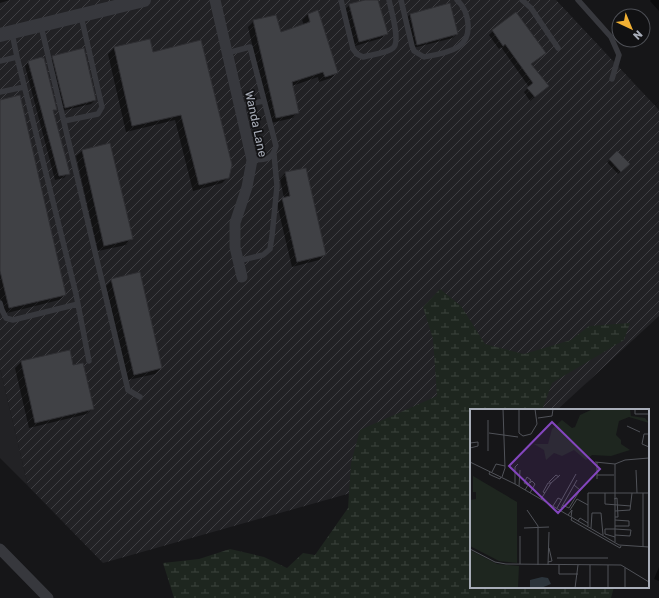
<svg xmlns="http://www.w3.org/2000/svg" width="659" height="598" viewBox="0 0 659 598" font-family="Rubik,sans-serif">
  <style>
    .built { fill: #222225 }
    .industrial { fill: url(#industrial-furrows) }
    .wetland { fill: url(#wetland-marsh) }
    .shadow { fill: #0007 }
    .building { fill: #404145; stroke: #303034 }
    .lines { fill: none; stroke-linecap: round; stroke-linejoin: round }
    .service { stroke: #37383d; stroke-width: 5.5 }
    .minor { stroke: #37383d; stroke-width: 11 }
    .tertiary { stroke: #37383d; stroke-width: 14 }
    .labels { text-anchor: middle; stroke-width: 3.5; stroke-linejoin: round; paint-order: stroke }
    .street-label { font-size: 12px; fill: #a8adb8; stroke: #111113 }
    .inset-road { fill: none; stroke: #505258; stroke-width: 1 }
    .view { fill: #8446be; fill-opacity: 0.15; stroke: #8446be; stroke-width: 2 }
    .inset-edge { fill: none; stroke: #a8adb8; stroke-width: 2 }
  </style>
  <defs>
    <pattern id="industrial-furrows" width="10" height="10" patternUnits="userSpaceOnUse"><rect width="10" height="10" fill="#222225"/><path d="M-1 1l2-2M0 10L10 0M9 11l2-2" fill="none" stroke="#3f3f43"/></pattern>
    <pattern id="wetland-marsh" width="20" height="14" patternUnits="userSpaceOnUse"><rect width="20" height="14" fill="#1e261f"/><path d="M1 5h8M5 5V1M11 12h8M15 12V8" fill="none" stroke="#3c433d"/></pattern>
  </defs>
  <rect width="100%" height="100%" fill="#161618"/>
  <!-- built -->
  <path class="built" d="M0,368l28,118 -28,-28z"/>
  <!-- industrial -->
  <path class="industrial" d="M0,0h556l103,110v206l-102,94h-86v49l-368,104 -75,-77 -28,-118z"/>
  <!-- wetland -->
  <path class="wetland" d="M440,289l21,17 24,38 39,10 47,-14 18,-14 41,-3 -6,17 -72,43 -10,27h-71v177h143l-3,11h-437l-11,-35 36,-4 31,-10 34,8 23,11 16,-15 12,2 33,-47 3,-45 9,-33 77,-34 -4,-57 -10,-32z"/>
  <!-- shadow -->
  <path class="shadow" d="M0,0h10l-10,3z
    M369,0h8l9,34 -4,4 -27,8 -10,-37 5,-4z
    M651,0h8v11l-9,-10z
    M450,4l7,30 -4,4 -40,10 -7,-29 4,-5z
    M308,14l29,59 -6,5 -12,4 -1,-5 -26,9 6,26 -5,6 -22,5 -23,-96 6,-6 26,13 24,-9 -2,-5z
    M493,31l52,22 -15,12 13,25 -13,11 -6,-9 5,-5 -28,-40 -2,2 -10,-14z
    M149,40l3,13 76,124 -6,6 -29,8 -18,-71 -49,12 -18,-78 6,-6z
    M53,57l42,43 -4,4 -30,7 -12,-50z
    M29,61l27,48 -4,3 16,61 -4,5 -9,2 -30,-114z
    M0,101l65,194 -6,5 -56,14 -3,-14z
    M82,151l49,88 -5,6 -28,6 -22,-95z
    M617,152l11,12 -10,10 -11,-12z
    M285,173l40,81 -6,6 -27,7 -15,-63 7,-6 -4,-19z
    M112,280l49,88 -6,6 -27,6 -22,-94z
    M69,351l4,15 20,42 -6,6 -58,14 -14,-60 6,-6z
    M659,567v14l-5,-2z"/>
  <!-- building -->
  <path class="building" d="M365,0h13l10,34 -29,8 -10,-38z
    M450,3l8,31 -41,11 -7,-31z
    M318,10l20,63 -13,4 -2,-5 -31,10 7,31 -23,5 -23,-98 23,-5 5,17 29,-10 -2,-8z
    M516,12l30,41 -15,11 18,22 -14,11 -8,-9 6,-5 -28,-39 -2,2 -11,-16z
    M150,39l3,13 48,-12 31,125 -3,13 -30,7 -18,-70 -49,11 -18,-79z
    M84,48l12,52 -31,8 -13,-52z
    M42,57v1h2l13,52h-4l17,64 -11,2 -31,-115z
    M20,95l46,200 -57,13 -9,-37v-171z
    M110,143l23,96 -29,7 -22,-96z
    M617,151l13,13 -9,8 -12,-13z
    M306,168l20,87 -29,7 -15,-64 8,-2 -5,-24z
    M140,272l22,96 -28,7 -23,-96z
    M70,350l3,15 10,-2 11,46 -59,14 -14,-62z"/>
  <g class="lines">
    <!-- service -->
    <path class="service" d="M341,0l12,49 4,5 6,3c7,-2 25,-4 30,-9 8,-6 -2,-38 -4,-48
      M401,0l11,46 2,5 10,6c11,-2 25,-4 34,-10 16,-10 11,-36 -1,-47
      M522,0l9,8 27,40
      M578,0l33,37 8,18 -7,24
      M41,26l87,364 12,7
      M227,53l23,-6 26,99c-4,15 -11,13 -24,14
      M17,57l59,237 13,67
      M0,61l17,-4 -5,-24
      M0,92l24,-5
      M239,106l25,-5
      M64,121l34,-7 4,-7 -21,-91
      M238,261l25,-6 7,-6 2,-13 5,-50 -3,-32
      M0,303l2,7 4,8 7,2 65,-16"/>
    <!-- minor -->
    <path class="minor" d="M215,0l37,160 -5,27 -12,36v24l7,30
      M0,549l48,49"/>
    <!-- tertiary -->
    <path class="tertiary" d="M0,35l144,-35"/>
  </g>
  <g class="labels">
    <!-- street labels -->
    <g class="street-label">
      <text transform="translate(256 124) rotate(78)" y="4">Wanda Lane</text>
    </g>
  </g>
  <!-- overview -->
  <g transform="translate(470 409)">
    <rect width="179" height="179" fill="#161618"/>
    <path d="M3,67l44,26v61l-18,-2 -29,-15v-46l6,-1v-7h-3zM0,141l27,14 22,2 -1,22h-48z" fill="#1e261f"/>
    <path d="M123,0h37l1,7 14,2 4,5 -20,-6 -10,4 -3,14 5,5v4l9,6 -19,6 -19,-1 -6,5 -12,-10 -12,6 -8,-3 -8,7 -2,-10 -10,-6h14l4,-15 10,-9 10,8 3,-1 5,-12z" fill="#1e261f"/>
    <path d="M72,168l6,1 3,6 -10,4 -11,-1v-7z" fill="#2c353c"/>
    <path class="inset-road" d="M49,0v24l4,3 8,-2 6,-10 -2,-15M165,0v5h14M68,9l14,-2 1,-7M157,17l13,6M19,24l29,4M179,25h-5l-2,10 7,3M0,34l8,-1v4l-8,2M18,42v-31M0,53l45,22 104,61 30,2M125,53l20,2 10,-4 24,-2M127,53v17M166,61l1,23M20,63l-1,2 4,2 7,3 1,-2M22,63l4,-8 9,2M127,66h17M32,68l3,-9 -2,-59M79,73l7,-7 3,2M45,75v-17l3,-3M49,77l1,-16M55,81l6,-10 -4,-3 -3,6 4,2M60,84l5,-9 -3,-3 -2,2M75,84l-2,-1 5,-9h3M121,84h58M135,84v11l26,2M71,90l10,-16 9,-8M144,90l3,-1 1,19h-3M92,96l7,3 11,-18 -6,-5M83,97l5,-8 4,2M87,99l19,-34M91,99l16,-28M57,101l11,16M100,101l7,-11 11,6M145,102l15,-1 2,-17M98,106l4,-5 -1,7M102,108l-1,3 49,28 1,-2M108,112l2,-3 8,5M68,117v39M118,117v-33h3M145,117h14v-5l-14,-1M54,119l25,-1M121,119l1,-15h9l2,22M145,126l15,1 1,-6 -16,-1M50,127v28M145,128l-10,-3v-5h10M145,133v-78M173,138v-54M0,140l25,13 11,2 115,1 28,17M87,149h51M78,153l4,-1 -3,-13M89,155v10h19M78,156l1,-33M105,179l3,-23M120,179v-23M138,179v-23M155,179v-20"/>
    <path class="view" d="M82,13l48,47 -42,44 -49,-47z"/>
    <rect width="179" height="179" class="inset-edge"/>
  </g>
  <!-- north arrow -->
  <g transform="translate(631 28) rotate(136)"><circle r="19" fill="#111113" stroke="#4d4f55"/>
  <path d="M0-3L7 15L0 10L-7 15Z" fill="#f2b134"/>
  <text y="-6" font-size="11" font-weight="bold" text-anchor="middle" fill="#a8adb8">N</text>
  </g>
</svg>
